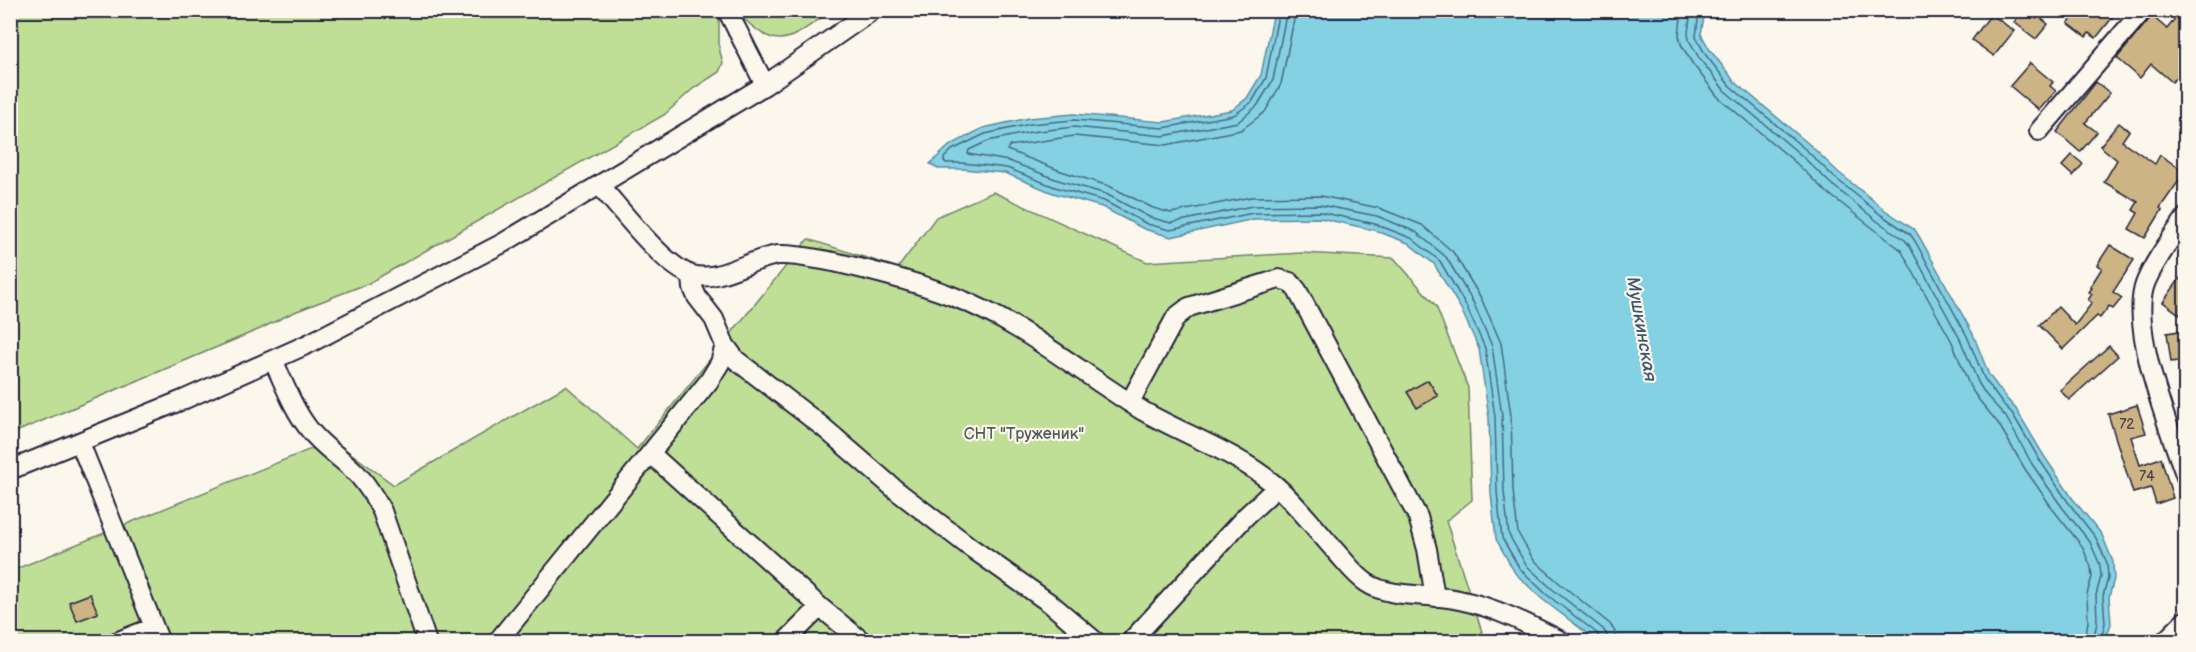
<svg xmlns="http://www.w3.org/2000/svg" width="2196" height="652" viewBox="0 0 2196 652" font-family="'Balsamiq Sans',sans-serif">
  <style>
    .green { fill: #bfdf97; stroke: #708069; stroke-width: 1.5 }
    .water { fill: #84d1e4; stroke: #5d8ba0; stroke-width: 1.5 }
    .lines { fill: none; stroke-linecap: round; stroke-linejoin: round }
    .shore { stroke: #49687f; stroke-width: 1.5 }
    .building { fill: #cdb484; stroke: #22223b; stroke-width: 1.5 }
    .minor-casing { stroke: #22223b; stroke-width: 22 }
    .minor { stroke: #fbf7ec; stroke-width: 18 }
    .labels { text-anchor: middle; stroke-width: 4.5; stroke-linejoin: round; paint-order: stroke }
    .number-label { font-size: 14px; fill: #4d464d }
    .park-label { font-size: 16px; fill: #515b57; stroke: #fbf7ec }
    .water-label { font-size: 18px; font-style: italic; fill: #3f576e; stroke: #fbf7ec }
  </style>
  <rect width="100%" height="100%" fill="#fbf7ec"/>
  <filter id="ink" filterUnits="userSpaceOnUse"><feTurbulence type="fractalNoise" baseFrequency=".0167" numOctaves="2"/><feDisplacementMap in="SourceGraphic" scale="12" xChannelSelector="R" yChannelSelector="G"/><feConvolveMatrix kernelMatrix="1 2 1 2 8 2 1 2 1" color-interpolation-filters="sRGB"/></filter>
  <g filter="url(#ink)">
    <!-- green -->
    <path class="green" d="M11,11h710l-2,3v34l4,15 -4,9 -25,16 -30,27 -295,168 -77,30 -32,16 -249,105 -1,-288 10,-14 -9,-16z
      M736,11h95c-44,30 -52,44 -95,0z
      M993,192l154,70 155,-9 92,5 42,48 32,82 4,112 -26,21 39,120 -1474,1v-71l322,-131 61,45 172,-99 71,63 171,-210 90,29 38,-51z"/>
    <!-- water -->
    <path class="water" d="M1274,11h431l-4,23 9,16 25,32 75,63 28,27 47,38 30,20 5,8 53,96 16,41 17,23 10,11 28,47 29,43 29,36 11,27 1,17 -5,18 2,27 -6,17h-508l-55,-42 -27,-26 -19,-34 -5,-46 -2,-75 -10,-69 -18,-40 -27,-45 -26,-21 -34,-13 -54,-12 -66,1 -83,18 -27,-8 -42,-22 -49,-14 -48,-20 -42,-4h-25l-8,-5 19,-18 34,-18 46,-10 45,-4 89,8 69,-12 15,-12 14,-23z"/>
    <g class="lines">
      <!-- shore -->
      <path class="shore" d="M1279,10l-13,68 -14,24 -18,13 -71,13 -89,-8 -44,4 -45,10 -33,16 -8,8v3l2,2h17l44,5 48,19 49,14 43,23 23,6 83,-17 67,-1 55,12 36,14 29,23 26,45 19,42 10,69 2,75 5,46 18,31 26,25 52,40 2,8
        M1287,10l-14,70 -16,26 -19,16 -75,14 -89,-9 -43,5 -43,9 -19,9 -1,4 41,7 49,19 48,14 43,23 22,6 81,-17 68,-1 57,11 39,16 30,25 27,45 19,44 10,70 2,76 5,43 17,30 25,23 52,41 4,6 1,7
        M1296,10l-15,74 -16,28 -24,18 -75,15 -92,-9 -65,10 -2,4 54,21 48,15 44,22 18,5 80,-16 70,-1 58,12 43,17 31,27 28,46 20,45 10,73 2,75 5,42 15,26 24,22 53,43 5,8 2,10
        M1682,10l-3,25 2,9 11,19 26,34 77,65 29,28 77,60 51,92 18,45 9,13 19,23 27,46 30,43 27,34 9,21 1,10 -5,17 1,28 -4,20
        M1691,10l-3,23 1,7 10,18 26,33 76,64 29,28 47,38 28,19 4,5 51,94 18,43 8,13 20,22 26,47 30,43 28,35 10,23 1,12 -5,18 1,27 -4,20
        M1699,10l-3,27 9,17 25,32 76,64 28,27 47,38 29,19 5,7 52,95 17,42 17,24 11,11 27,46 29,43 28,36 11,25 1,15 -5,18 2,27 -5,19"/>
    </g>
    <!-- building -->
    <path class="building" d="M2023,10h8l17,14 -12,15 -22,-17z
      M2079,10h23l10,8 -16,20 -7,-5 -3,4 -18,-14z
      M2182,10h4v23l-6,7 6,4v39l-8,-7 -6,6 -21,-18 -11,14 -23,-20 35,-42 15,13z
      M1991,14l23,17 -20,25 -22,-16z
      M2030,63l23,19 -3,4 6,5 -17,19 -29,-24z
      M2096,82l14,11 -25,30 12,9 -17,20 -23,-20z
      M2119,123l10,8 -7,10 33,23 5,-9 25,17 -25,36 2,2 -17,28 -16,-9 9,-16 -5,-3 5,-8 -34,-20 13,-22 -17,-14z
      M2072,155l11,9 -10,12 -11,-10z
      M2110,245l24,15 -21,32 9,6 -9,11 -4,-3 -9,12 -3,-2 -34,33 -24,-24 19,-18 17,18 17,-22 -4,-3 4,-6 -3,-2 3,-4 -2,-1 12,-19 -5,-3z
      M2186,270v49l-23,-17z
      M2186,330v30l-15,2 -4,-29z
      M2109,346l9,10 -49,44 -9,-10z
      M1428,380l10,16 -21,12 -10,-16z
      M2137,405l9,28 -15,4 9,28 21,-7 12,40 -17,6 -5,-16 -18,5 -25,-79z
      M90,594l8,19 -21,8 -8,-19z"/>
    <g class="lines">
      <defs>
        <path id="minor" d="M727,10l38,75
          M2039,131l104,-121
          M600,186c20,22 64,81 92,89 26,8 60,-17 86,-20 19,-1 37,4 56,7 39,9 80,19 118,34 71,27 127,76 191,115 44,25 93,41 132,74 23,20 43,47 64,70 8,9 17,21 28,28 24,16 64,10 92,17 36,7 71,25 104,42
          M2186,217c-14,21 -32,44 -41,67 -16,45 25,147 41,193
          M692,275l1,13 4,9 17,22 11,26 11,15 87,67 74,64 73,56 81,57 45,38
          M273,360c11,23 20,49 36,69 14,19 35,30 50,47 10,11 16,22 23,35l45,131
          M1130,402l46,-85 13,-10 90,-28 11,3 7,8 121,227 9,32 8,48
          M80,443l80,199
          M651,454l169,153 43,35
          M10,470l175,-71 123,-55 195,-101 262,-158 108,-75
          M116,642l38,-15
          M497,642l212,-261 11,-18 5,-18
          M785,642l35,-35
          M1130,642l115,-125 32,-30
          M2164,642l22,-22"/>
      </defs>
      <!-- minor casing -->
      <use href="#minor" class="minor-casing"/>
      <!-- minor -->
      <use href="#minor" class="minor"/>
    </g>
  </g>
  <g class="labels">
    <!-- number labels -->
    <g class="number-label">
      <text x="2127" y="429">72</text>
      <text x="2147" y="481">74</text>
    </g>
    <!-- park labels -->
    <g class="park-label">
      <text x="1024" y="439">СНТ "Труженик"</text>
    </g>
    <!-- water labels -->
    <g class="water-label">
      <text transform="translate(1642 329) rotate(80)" y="6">Мушкинская</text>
    </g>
  </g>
  <!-- margin -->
  <rect width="2196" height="652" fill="none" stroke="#fbf7ec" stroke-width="36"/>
  <rect x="18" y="18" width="2160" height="616" fill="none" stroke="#22223b" stroke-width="2" filter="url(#ink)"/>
</svg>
